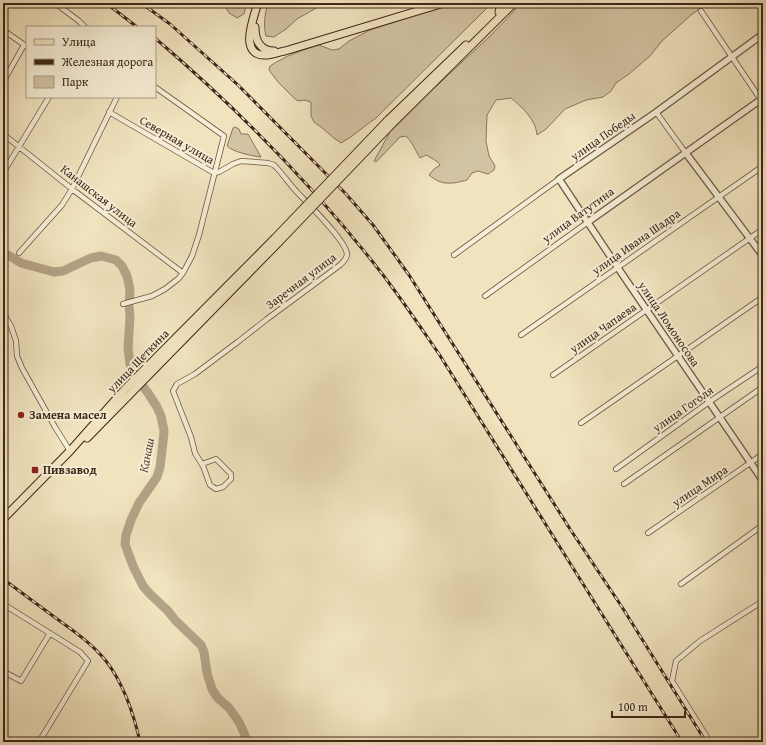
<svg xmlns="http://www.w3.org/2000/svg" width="766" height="745" viewBox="0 0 766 745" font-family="'Gentium Book Plus',serif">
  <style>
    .green { fill: #d2c3a2; stroke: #88745d }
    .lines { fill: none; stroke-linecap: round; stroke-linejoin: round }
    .river { stroke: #b3a386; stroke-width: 9 }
    .minor-casing { stroke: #6a5542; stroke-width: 6 }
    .tertiary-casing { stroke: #6a5542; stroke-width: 8 }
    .primary-casing { stroke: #3e2618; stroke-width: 9 }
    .minor { stroke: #f5edd5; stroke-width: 4.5 }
    .tertiary { stroke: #f5edd5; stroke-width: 5.5 }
    .primary { stroke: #f0e3be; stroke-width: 7 }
    .rail-casing { stroke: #3e2618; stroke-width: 3 }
    .rail { stroke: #f5edd5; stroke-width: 1.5; stroke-dasharray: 4.5; stroke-linecap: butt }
    .primary-bridge-casing { stroke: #3e2618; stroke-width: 9; stroke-linecap: butt }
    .primary-bridge { stroke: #f0e3be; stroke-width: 7 }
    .poi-dot { fill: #8f2418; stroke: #f5edd5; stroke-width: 1.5 }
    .labels { text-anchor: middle; stroke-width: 4; stroke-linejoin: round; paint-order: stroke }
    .street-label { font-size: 12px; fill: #3e2618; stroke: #f5edd5 }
    .poi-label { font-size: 12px; font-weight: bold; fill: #3e2618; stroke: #f5edd5; text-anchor: start }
    .water-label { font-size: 13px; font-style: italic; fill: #614c39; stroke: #f5edd5 }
  </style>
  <rect width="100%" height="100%" fill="#f0e3be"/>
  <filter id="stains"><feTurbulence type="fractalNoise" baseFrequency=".005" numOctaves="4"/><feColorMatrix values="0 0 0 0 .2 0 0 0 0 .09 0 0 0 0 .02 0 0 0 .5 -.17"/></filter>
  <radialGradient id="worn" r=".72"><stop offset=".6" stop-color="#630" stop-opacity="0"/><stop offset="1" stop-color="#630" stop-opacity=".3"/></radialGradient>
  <!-- green -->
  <path class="green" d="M223,3h24l-3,11 -7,4 -8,-5z
    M268,3h52l-2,4 -21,12 -11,10 -12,8 -8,-1c-3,-12 -1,-22 2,-33z
    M362,3h50l-12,4 -34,-2z
    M452,3h40l-116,115c-12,8 -22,18 -35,25 -10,-6 -17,-15 -27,-21l-3,-6v-14l-7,-2 -6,1 -4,-3 -16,-16 -9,-12 1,-4c15,-10 32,-16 49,-21l13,5 7,-1 10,-8 21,-11z
    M521,3h187l-17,12 -29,26 -12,15 -21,18 -13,9 -5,8 -8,6 -17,3 -21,9 -19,20 -9,6c-1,-15 -15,-28 -26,-37l-15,2 -9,15 -1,26 3,15 6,10 -1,4 -6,4 -10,-3 -6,2 -5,7c-15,4 -25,6 -38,-5l5,-6 6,-4c-3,-5 -9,-7 -14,-10l-6,3c-5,-8 -7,-15 -14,-22l-6,1 -24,25 -2,-1 18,-33 11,-11 86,-80 26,-27z
    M235,127l4,2 2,5h7l13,23c-9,-1 -28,-5 -34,-11l6,-18z"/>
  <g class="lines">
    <!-- river -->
    <path class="river" d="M3,252l18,11 33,9 9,-1 19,-9 9,-4 10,-2 8,2 7,2 6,6 5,10 3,14 -1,15 1,12 -2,31 2,16 3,9 15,20 9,14 4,9 3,15 -1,11 -3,25 -3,10 -18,26 -8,17 -5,15 -1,9 8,22 10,20 7,8 18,17 7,9 26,25 3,7 3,21 5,16 5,8 12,11 10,14 5,11 3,9"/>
    <defs>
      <path id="minor" d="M55,3l24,18 6,6
        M701,11l62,92
        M3,30l23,16
        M3,82l21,-37
        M109,112l105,61 5,-1 14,-8 8,-3 27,2 6,2c8,8 14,17 22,26 10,11 52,51 51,64 -1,5 -4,7 -7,10l-73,54 -28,22 -44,33 -18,10 -4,7 18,46 4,16 8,13 7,19 6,4 7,-2 8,-8v-5l-15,-15 -14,5
        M656,112l29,40
        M3,134l69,55 111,84
        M3,173l46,-76
        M19,253l43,-48 10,-16 45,-92
        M454,255l105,-76
        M485,296l103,-74
        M123,304l29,-8 13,-7 13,-10 5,-6 9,-17 7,-21 25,-99 -69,-49
        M3,311l3,7 5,8 5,15 1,15 5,12 33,59 15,24
        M521,335l242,-169
        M553,375l210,-146
        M581,423l182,-126
        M616,469l93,-67 54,-36
        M624,484l139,-97
        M648,533l115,-79
        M681,584l82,-59
        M3,604l77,48 8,9 -49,81
        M6,673l15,8 29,-48
        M710,742l-38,-61 4,-20 24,-20 63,-40"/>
      <path id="tertiary" d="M763,34l-108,79 -96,66 59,89 145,213
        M685,152l78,104
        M588,222l175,-124"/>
      <path id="primary" d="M258,3c-3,9 -10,32 -8,40 1,7 6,12 13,12 7,1 15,-3 22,-4l159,-48
        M499,12l2,-9
        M255,27c0,13 5,24 19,24
        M387,121l79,-76
        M391,125l123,-122
        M87,438l192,-196
        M3,519l67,-68 54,-61 150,-151"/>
    </defs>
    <!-- minor casing -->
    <use href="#minor" class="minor-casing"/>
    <!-- tertiary casing -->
    <use href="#tertiary" class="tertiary-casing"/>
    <!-- primary casing -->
    <use href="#primary" class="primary-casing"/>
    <!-- minor -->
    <use href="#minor" class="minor"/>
    <!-- tertiary -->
    <use href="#tertiary" class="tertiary"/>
    <!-- primary -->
    <use href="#primary" class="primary"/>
    <defs>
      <path id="rail" d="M106,3l31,24
        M141,3l29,21 68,61 108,109 27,31 36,50 161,254 52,78 84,135
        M155,38c84,72 161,150 228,237 20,26 38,53 56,79l243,388
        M3,579c14,10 28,21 42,31 21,16 44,30 61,51 17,22 28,54 34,81"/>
    </defs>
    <!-- rail casing -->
    <use href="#rail" class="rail-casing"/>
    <!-- rail -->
    <use href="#rail" class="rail"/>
    <defs>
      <path id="primary-bridge" d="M274,239l113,-118
        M279,242l112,-117"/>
    </defs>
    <!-- primary-bridge casing -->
    <use href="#primary-bridge" class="primary-bridge-casing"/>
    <!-- primary-bridge -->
    <use href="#primary-bridge" class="primary-bridge"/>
  </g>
  <!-- markers -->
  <g class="poi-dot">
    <circle cx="21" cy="415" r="4"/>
    <rect x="31" y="466" width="8" height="8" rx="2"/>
  </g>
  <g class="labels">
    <!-- street labels -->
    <g class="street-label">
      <text transform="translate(603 136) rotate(-35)" y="4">улица Победы</text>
      <text transform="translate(177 140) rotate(30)" y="4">Северная улица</text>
      <text transform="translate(99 196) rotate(38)" y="4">Канашская улица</text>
      <text transform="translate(578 215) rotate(-36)" y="4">улица Ватутина</text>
      <text transform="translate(636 242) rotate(-35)" y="4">улица Ивана Шадра</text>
      <text transform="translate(301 281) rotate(-37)" y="4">Заречная улица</text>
      <text transform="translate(669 324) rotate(56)" y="4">улица Ломоносова</text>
      <text transform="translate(603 328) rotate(-35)" y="4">улица Чапаева</text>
      <text transform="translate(138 361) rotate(-46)" y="4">улица Щеткина</text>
      <text transform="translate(683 409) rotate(-35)" y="4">улица Гоголя</text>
      <text transform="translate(700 486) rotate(-34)" y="4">улица Мира</text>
    </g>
    <!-- poi labels -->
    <g class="poi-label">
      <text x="29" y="419">Замена масел</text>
      <text x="43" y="474">Пивзавод</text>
    </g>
    <!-- water labels -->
    <g class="water-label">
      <text transform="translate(146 455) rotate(-79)" y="5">Канаш</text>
    </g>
  </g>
  <!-- margin -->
  <rect width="766" height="745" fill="none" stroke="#f0e3be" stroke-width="16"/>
  <rect x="4" y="4" width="758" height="737" fill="none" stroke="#3e2618" stroke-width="2"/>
  <rect x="8" y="8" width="750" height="729" fill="none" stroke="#3e2618"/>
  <!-- legend -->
  <rect x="26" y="26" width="130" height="72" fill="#f5edd5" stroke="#ac9d89"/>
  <rect x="34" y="39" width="20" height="6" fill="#f0e3be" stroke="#ac9d89"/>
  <text x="62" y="46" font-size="12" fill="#3e2618">Улица</text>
  <rect x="34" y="59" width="20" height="6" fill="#3e2618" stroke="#ac9d89"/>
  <text x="62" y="66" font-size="12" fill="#3e2618">Железная дорога</text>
  <rect x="34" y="76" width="20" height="12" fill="#d2c3a2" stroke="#ac9d89"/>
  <text x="62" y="86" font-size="12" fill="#3e2618">Парк</text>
  <!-- scale -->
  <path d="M612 711v6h73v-6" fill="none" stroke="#3e2618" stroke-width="2"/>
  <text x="618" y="711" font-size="12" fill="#3e2618" stroke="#f5edd5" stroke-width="3" paint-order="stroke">100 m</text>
  <rect width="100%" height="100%" filter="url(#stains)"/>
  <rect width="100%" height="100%" fill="url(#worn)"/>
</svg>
